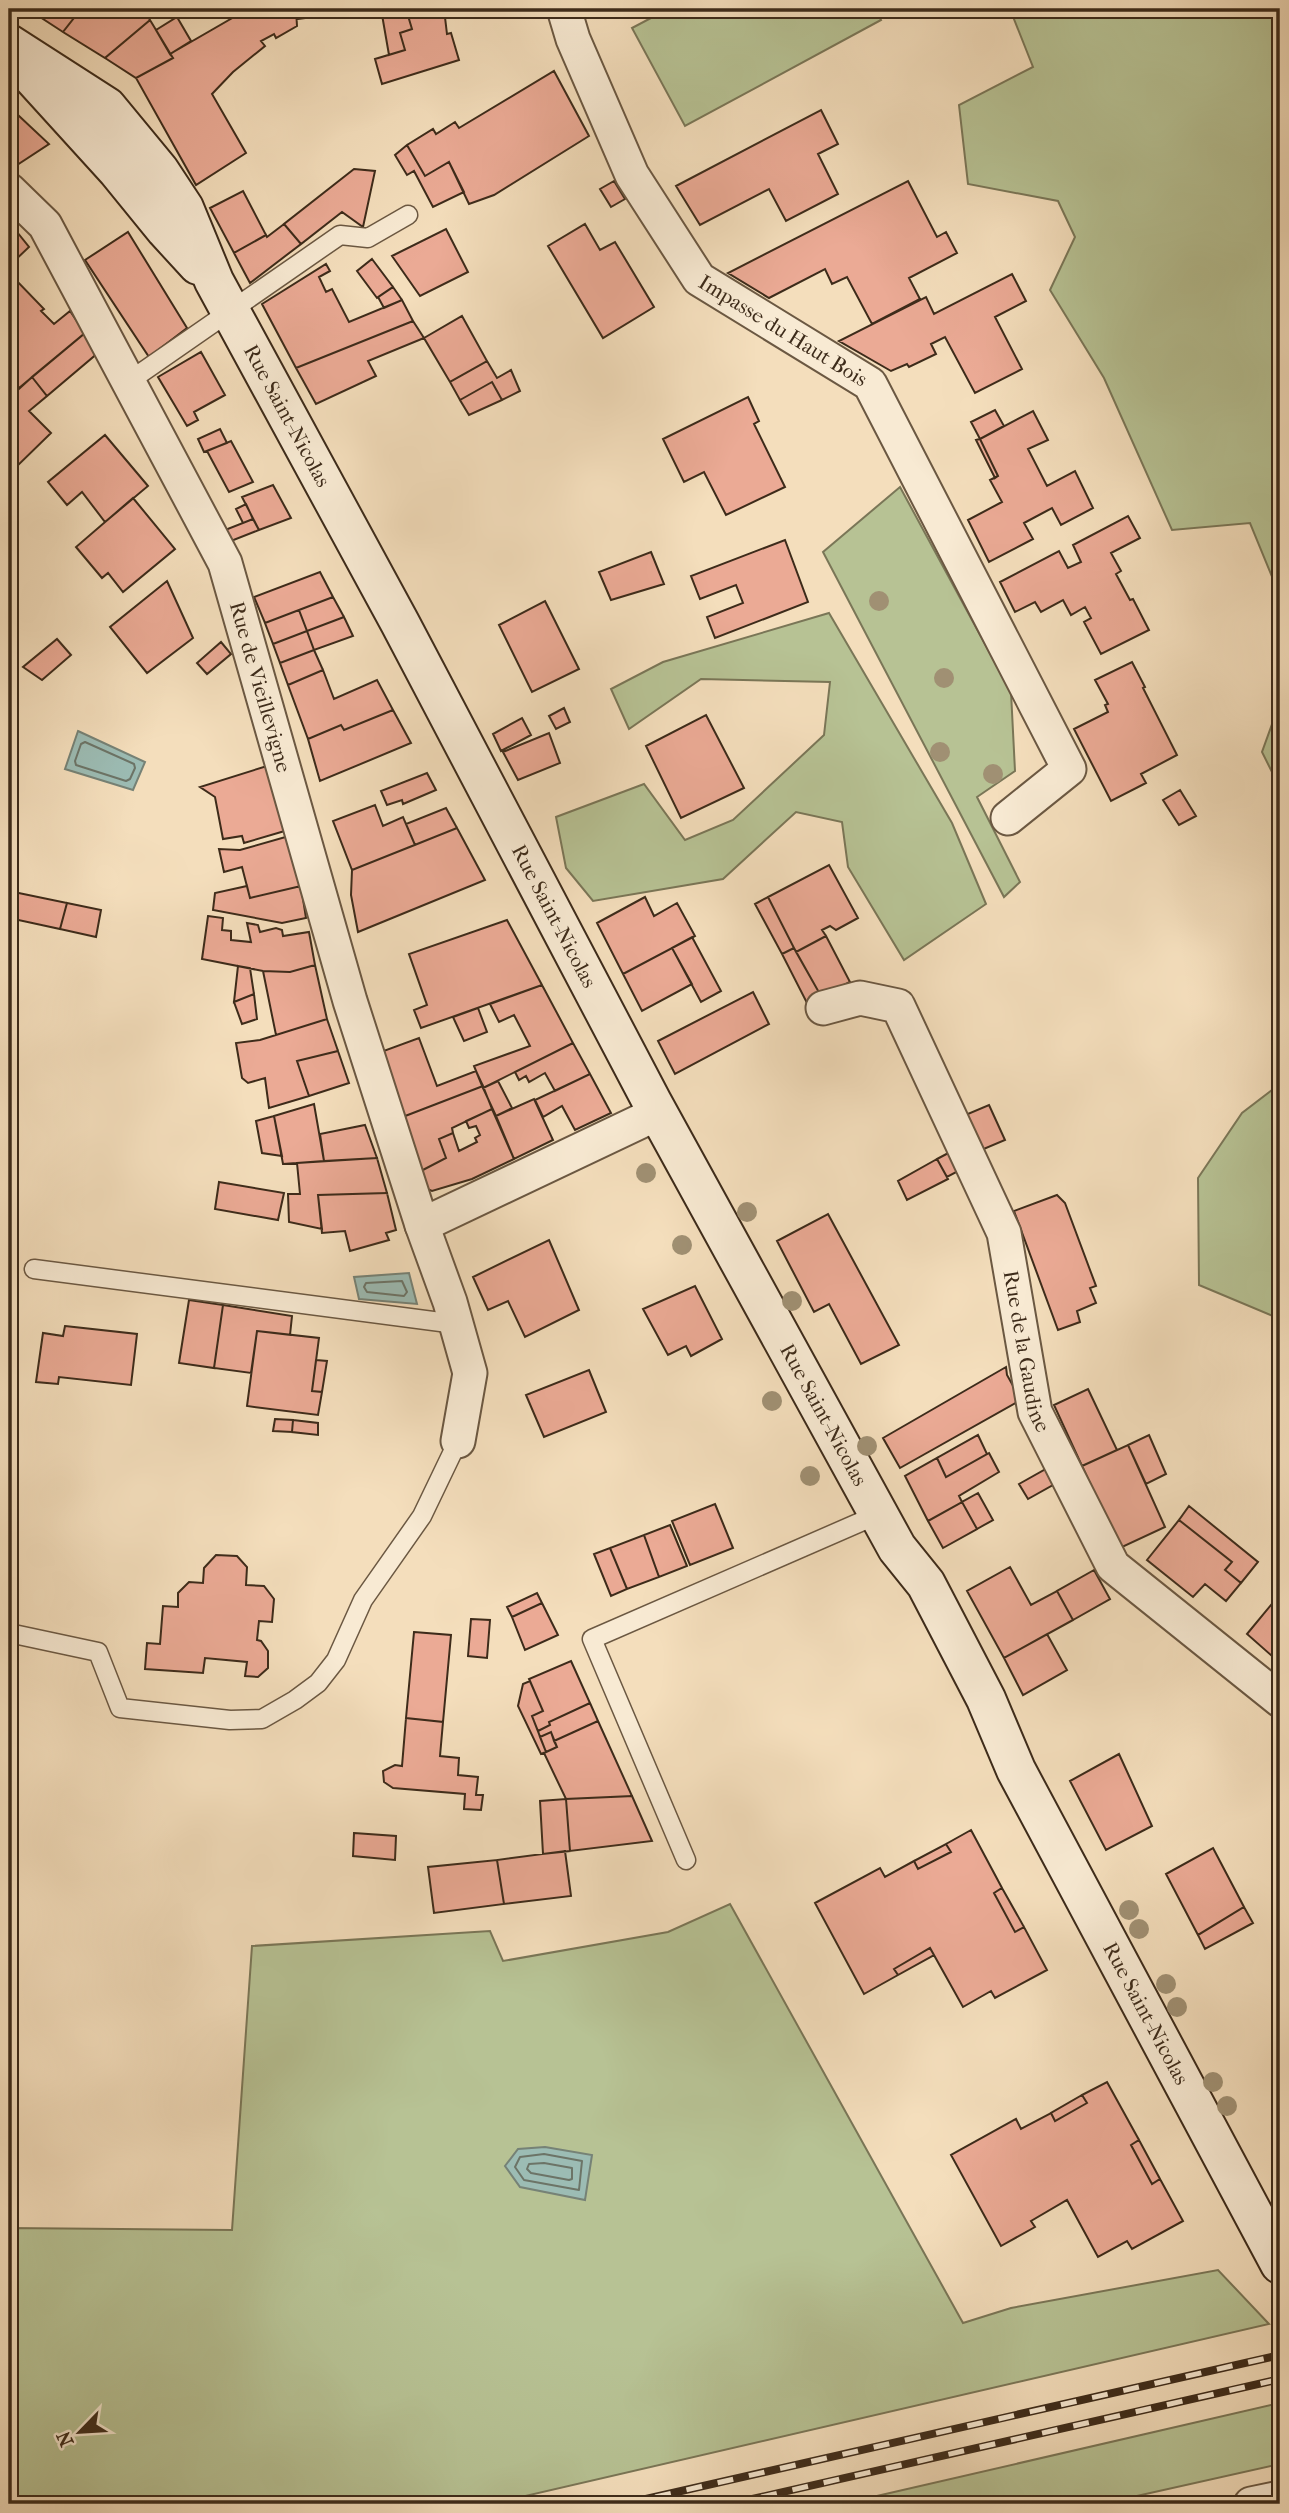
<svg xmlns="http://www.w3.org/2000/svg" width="1289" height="2513" viewBox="0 0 1289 2513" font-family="'IM FELL French Canon',serif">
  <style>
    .green { fill: #b7c294; stroke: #7a7657; stroke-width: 2 }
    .water { fill: #9cbcb4; stroke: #768276; stroke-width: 2 }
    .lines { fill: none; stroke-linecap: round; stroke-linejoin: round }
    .shore { stroke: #6c7467; stroke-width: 2 }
    .building { fill: #ebaa95; stroke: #3d2b1a; stroke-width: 2 }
    .lane-casing { stroke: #6b5842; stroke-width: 21 }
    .street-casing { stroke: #6b5842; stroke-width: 37 }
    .secondary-casing { stroke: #3d2b1a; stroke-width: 42 }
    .lane { stroke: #f8ead3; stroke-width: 18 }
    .street { stroke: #f8ead3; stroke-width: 33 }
    .secondary { stroke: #f8ead3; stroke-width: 38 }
    .rail-casing { stroke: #3d2b1a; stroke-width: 8 }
    .rail { stroke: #f8ead3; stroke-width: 5; stroke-dasharray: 16; stroke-linecap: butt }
    .tree { fill: #a09073 }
    .labels { text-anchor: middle; stroke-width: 6; stroke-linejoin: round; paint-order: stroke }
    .street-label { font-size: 21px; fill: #3d2b1a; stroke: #f8ead3 }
  </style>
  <rect width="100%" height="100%" fill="#f4debc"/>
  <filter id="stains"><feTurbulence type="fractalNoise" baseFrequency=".00286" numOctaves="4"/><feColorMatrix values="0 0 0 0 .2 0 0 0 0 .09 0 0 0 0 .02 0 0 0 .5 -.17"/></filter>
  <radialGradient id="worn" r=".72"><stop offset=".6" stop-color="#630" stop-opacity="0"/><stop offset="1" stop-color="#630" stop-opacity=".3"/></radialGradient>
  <!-- green -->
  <path class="green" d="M668,9h207l6,11 -196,106 -53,-98z
    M1010,9h270v587l-30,-73 -78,7 -68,-152 -54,-88 25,-53 -17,-36 -90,-17 -9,-79 74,-38z
    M900,487l111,205 4,79 -38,26 43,85 -16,15 -181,-345z
    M829,613l123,210 34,81 -82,56 -56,-93 -6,-45 -46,-10 -73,67 -130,22 -27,-33 -10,-51 88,-33 41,56 48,-20 91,-85 6,-53 -129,-3 -72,50 -18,-40 52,-27z
    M1280,702v86l-18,-36z
    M1280,1084v235l-81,-34 -1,-107 44,-65z
    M730,1904l233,419 48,-15 207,-38 51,54 -778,180h-482v-276l223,2 20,-284 238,-15 13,30 165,-29z
    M1280,2403v61l-179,40h-259z"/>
  <!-- water -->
  <path class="water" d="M78,731l67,31 -12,28 -68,-21z
    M409,1273l8,31 -58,-5 -5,-22z
    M545,2147l47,8 -7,45 -65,-13 -15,-21 13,-17z"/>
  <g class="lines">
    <!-- shore -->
    <path class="shore" d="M85,742l49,22 1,4 -5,11 -4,2 -50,-16 -1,-4 6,-17z
      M402,1281l5,11 -3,4 -37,-4 -3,-5 2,-4z
      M544,2154l38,7 -3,29 -55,-10 -9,-13 5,-10z
      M544,2163l28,5v11l-3,1 -38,-7 -4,-4 2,-5z"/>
  </g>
  <!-- building -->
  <path class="building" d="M42,9h39l-18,23 -26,-17z
    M81,9h62l7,11 -45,38 -42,-26z
    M248,9h48l1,17 -21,12 -2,-4 -13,7 4,5 -32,26 -21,22 34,59 -50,32 -60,-107 37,-20 -3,-4z
    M296,9h77l-76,10z
    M381,9h25l6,20 -12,4 5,17 -16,5z
    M406,9h38l3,25 4,-1 8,27 -77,24 -7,-25 30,-9 -5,-17 12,-4z
    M177,17l14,24 -21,13 -14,-24z
    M150,20l23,38 -37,20 -31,-20z
    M554,71l35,65 -95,59 -25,9 -20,-42 -24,14 -18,-31 26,-16 3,5 19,-12 4,6z
    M821,110l17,34 -20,10 20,40 -52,27 -17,-32 -69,36 -24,-39z
    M18,115l31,29 -35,23 -5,-5v-37z
    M407,145l18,31 24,-14 15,30 -31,15 -19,-36 -7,4 -12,-20z
    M354,169l21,2 -12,56 -21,-15 -41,32 -17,-20z
    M614,181l11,18 -14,8 -11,-18z
    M908,181l29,56 9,-5 11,21 -48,25 11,21 -48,25 -25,-47 -15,7 -7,-15 -56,29 -41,-25z
    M243,191l23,44 -32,18 -24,-45z
    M9,222l20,25 -20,19z
    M284,224l17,20 -51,39 -16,-30 32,-18 1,2z
    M585,224l15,26 15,-8 39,65 -51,31 -55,-92z
    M446,229l22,43 -48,24 -28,-40z
    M128,232l59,96 -38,29 -64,-97z
    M372,259l21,28 -16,11 -20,-27z
    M11,264l3,6 -2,6 32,33 -3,2 13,13 16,-13 15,22 -66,55 -10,-11v-111z
    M326,264l4,7 -11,6 7,15 6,-3 17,33 53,-22 11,21 -117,47 -34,-64z
    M1012,274l14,27 -31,16 27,52 -47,24 -30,-56 -14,7 5,10 -27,13 -2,-3 -16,7 -52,-30 87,-44 8,17z
    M393,287l9,13 -18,8 -6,-11z
    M462,316l25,45 -37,21 -26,-44z
    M413,321l11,17 -56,23 8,15 -60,28 -20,-36z
    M85,333l14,19 -52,44 -15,-19z
    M201,352l24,43 -31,17 4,8 -11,6 -29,-49z
    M487,361l10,17 14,-8 9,21 -18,9 -10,-18 -32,18 -10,-18z
    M32,377l15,19 -18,15 22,22 -42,41v-76z
    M492,382l10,18 -33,15 -9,-15z
    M748,397l11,24 -5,3 31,63 -59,28 -22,-43 -20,10 -21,-43z
    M995,410l9,16 -24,13 -9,-17z
    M1033,411l15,29 -20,9 19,37 28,-15 18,37 -32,17 -9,-17 -28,15 9,16 -44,23 -21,-42 34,-18 -12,-22 8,-4 -18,-37z
    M220,429l7,14 -23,9 -6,-13z
    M105,435l43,51 -43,36 -23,-30 -15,13 -19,-23z
    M980,439l18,37 -3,2 -19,-38z
    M231,441l22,41 -24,10 -22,-41z
    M273,485l18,33 -32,12 -17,-33z
    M133,498l42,51 -52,43 -15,-19 -6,5 -26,-31z
    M246,504l7,15 -10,4 -7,-14z
    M1128,516l12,22 -29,15 10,18 -5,3 14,26 3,-1 16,31 -48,24 -17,-32 7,-4 -6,-11 -14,8 -8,-15 -22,12 -6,-10 -20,10 -15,-30 59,-31 9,17 13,-6 -8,-17z
    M253,519l6,11 -28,11 -6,-11z
    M785,540l23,62 -93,36 -8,-21 36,-14 -7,-18 -36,14 -9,-23z
    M651,552l13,32 -53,16 -12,-28z
    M320,572l13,25 -68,26 -11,-26z
    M167,581l26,57 -46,35 -37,-46z
    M333,597l11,20 -37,14 -8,-21z
    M545,601l34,68 -47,23 -33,-67z
    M299,610l8,21 -34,13 -8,-21z
    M344,617l9,19 -39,14 -7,-19z
    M307,631l7,19 -34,13 -7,-19z
    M57,639l14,16 -29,25 -19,-13z
    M221,642l10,12 -24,20 -10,-11z
    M314,650l9,20 -35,15 -8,-22z
    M1132,662l13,25 -2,1 34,67 -36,19 5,9 -35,18 -37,-72 34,-17 -3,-7 3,-1 -13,-24z
    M323,670l11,29 43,-19 16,30 -49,20 -3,-5 -33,14 -20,-54z
    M564,708l6,14 -14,7 -7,-13z
    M393,710l18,33 -91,38 -12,-42 33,-14 3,5z
    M706,715l38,73 -63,30 -35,-72z
    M522,718l9,17 -30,16 -8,-17z
    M549,733l11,30 -42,17 -15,-28z
    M267,766l21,64 -44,13 -2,-7 -19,3 -8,-42 -15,-10z
    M427,773l9,17 -33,14 -1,-4 -15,5 -6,-14z
    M1180,790l16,26 -17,9 -16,-25z
    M375,805l8,21 20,-9 12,28 -63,25 -19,-49z
    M446,808l11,20 -42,17 -9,-21z
    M457,828l28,52 -127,52 -7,-37 1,-25z
    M289,836l12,50 -51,12 -8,-31 -18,5 -5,-23 21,1z
    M829,865l29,53 -22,12 -6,-4 -8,4 4,6 -30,16 -28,-55z
    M247,886l3,12 51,-12 5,32 -24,5 -69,-13 2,-17z
    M9,891l58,12 -7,26 -51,-11z
    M645,897l9,19 23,-13 18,33 -72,38 -26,-51z
    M768,897l26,51 -12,6 -27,-50z
    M67,903l34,7 -5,27 -36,-8z
    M208,916l15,2 -1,12 9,1v9l20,2 -4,-19 11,2 2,7 16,-4 6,2 1,6 26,-4 6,33 -25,7 -27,-1 -61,-12z
    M507,920l35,65 -121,43 -7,-18 13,-5 -18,-51z
    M826,936l24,46 -29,14 -25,-44z
    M692,937l29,54 -20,11 -29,-54z
    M672,948l20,36 -50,27 -19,-37z
    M794,948l27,48 -14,7 -25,-49z
    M315,965l12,54 -51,16 -13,-64 27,1z
    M238,966l12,2 4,26 -20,8z
    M542,985l31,58 -90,45 -9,-22 56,-20 -16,-31 -15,7 -9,-18z
    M753,992l16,32 -94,50 -17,-33z
    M254,994l3,25 -15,5 -8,-22z
    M478,1008l9,24 -23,9 -11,-24z
    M327,1019l11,32 -41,10 12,35 -40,12 -4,-30 -17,5 -6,-5 -6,-35 24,-3z
    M419,1038l18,48 39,-15 7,15 -83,32 -22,-65z
    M573,1043l17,31 -35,17 -10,-18 -16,9 -3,-6 -7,4 -4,-8z
    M338,1051l11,32 -40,13 -12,-35z
    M590,1074l21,39 -36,17 -13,-24 -19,11 -8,-17z
    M498,1081l14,27 -16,8 -13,-28z
    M483,1086l9,23 -40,19 1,5 -14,6 7,19 -27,14 -19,-54z
    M534,1099l19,41 -39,19 -18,-43z
    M314,1104l10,57 -41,3 -9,-48z
    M989,1105l16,35 -26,11 -16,-35z
    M492,1109l22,50 -42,20 -40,12 -7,-3 -6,-16 27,-14 -7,-19 14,-6 6,18 18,-9 -2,-4 5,-3 -4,-9 -7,2 -3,-7z
    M274,1116l8,40 -20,-3 -6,-32z
    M365,1125l12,33 -53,3 -4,-27z
    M954,1150l8,19 -15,8 -10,-18z
    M377,1158l10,35 -69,2 4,34 -33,-7 -1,-28h12l-3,-31z
    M937,1159l11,20 -41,21 -9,-19z
    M219,1182l65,11 -6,27 -63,-11z
    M387,1193l9,37 -10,3 3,7 -39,11 -5,-20 -23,2 -4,-38z
    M1057,1195l8,8 31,83 -6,2 6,15 -19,8 3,11 -22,8 -44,-119z
    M828,1214l71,131 -38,19 -32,-60 -15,8 -37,-71z
    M549,1240l30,70 -54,27 -17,-36 -20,9 -15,-33z
    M9,1278l8,9 -8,56z
    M695,1286l27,53 -31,17 -5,-10 -18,9 -25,-46z
    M189,1300l34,5 -9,63 -35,-5z
    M223,1305l69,11 -2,19 -33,-4 -6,42 -37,-5z
    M65,1326l72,8 -6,51 -72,-8 -1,7 -22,-2 7,-49 20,3z
    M257,1331l62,7 -7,53 10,1 -4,23 -71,-9z
    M316,1360l11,1 -5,31 -10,-1z
    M1006,1367l1,8 14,25 -121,68 -17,-30z
    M589,1370l17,42 -62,25 -18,-42z
    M1088,1389l29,61 -35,16 -28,-61z
    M275,1419l18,1 -1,12 -19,-1z
    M293,1420l25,3v12l-26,-3z
    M978,1435l9,19 -41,23 -9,-19z
    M1149,1435l17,39 -20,10 -18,-39z
    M1128,1445l37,82 -45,21 -38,-82z
    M989,1453l10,19 -40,24 3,6 -34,19 -23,-45 32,-18 9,19z
    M1053,1465l7,16 -32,18 -9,-15z
    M978,1493l15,27 -16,9 -15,-27z
    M962,1502l15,27 -34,19 -15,-27z
    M715,1504l18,44 -43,17 -18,-44z
    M1189,1506l69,56 -17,21 -16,-13 7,-8 -53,-42z
    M1179,1520l53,42 -7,8 16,13 -15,18 -21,-17 -12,13 -46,-37z
    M670,1525l17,41 -28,11 -15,-42z
    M644,1535l15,42 -32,12 -17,-41z
    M610,1548l17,41 -16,7 -17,-42z
    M216,1555l21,1 10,11 -1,18 18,1 10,13 -2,23 -13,-1 -2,19 4,1 7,10v17l-10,9 -13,-1 2,-14 -42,-4 -2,15 -58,-4 2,-26 13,1 3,-38 15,1v-14l11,-11 14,1 1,-15z
    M1010,1567l21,38 26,-14 16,29 -69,38 -37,-67z
    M1094,1570l16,29 -37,21 -16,-29z
    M537,1593l5,10 -30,14 -5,-10z
    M1280,1594v69l-33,-29z
    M542,1603l16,32 -33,15 -13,-33z
    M471,1619l19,1 -3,38 -19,-2z
    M414,1632l37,3 -8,87 -37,-4z
    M1047,1634l20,36 -44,25 -19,-37z
    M571,1661l19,42 -41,19 1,3 -12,6 -6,-15 11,-5 -14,-32z
    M530,1681l13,30 -11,5 14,36 -5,2 -23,-48 5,-22z
    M590,1703l8,18 -44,20 -3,-9 -11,5 -2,-6 12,-6 -1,-3z
    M406,1718l37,4 -3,34 19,2 -1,17 20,2 -2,18h7l-2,15 -17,-1 1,-15 -72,-6 -9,-6 -1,-11 12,-6 7,1z
    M598,1721l34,75 -66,3 -22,-46 13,-6 -3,-6z
    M551,1732l6,15 -11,5 -6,-15z
    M1119,1754l33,72 -46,24 -36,-69z
    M632,1796l20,45 -82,10 -4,-52z
    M566,1799l4,52 -27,3 -3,-53z
    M971,1830l31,58 -8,5 21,39 9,-5 23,43 -52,28 -4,-7 -28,16 -33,-59 -36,21 4,6 -34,19 -49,-91 65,-35 5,9 29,-16 4,8 33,-17 -5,-8z
    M354,1833l42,3 -1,24 -42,-4z
    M946,1844l5,8 -33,17 -4,-8z
    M1213,1848l31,59 -46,28 -32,-61z
    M565,1851l6,45 -67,8 -7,-44z
    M497,1860l7,44 -70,9 -6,-46z
    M1002,1888l22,39 -9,5 -21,-39z
    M1244,1907l9,16 -48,26 -7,-14z
    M930,1948l4,7 -36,20 -4,-6z
    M1107,2082l32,58 -8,5 21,39 8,-5 23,42 -51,28 -5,-8 -29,16 -31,-57 -36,21 4,6 -34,19 -50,-91 65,-36 5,10 30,-16 4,8 32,-18 -5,-8z
    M1082,2095l5,8 -32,18 -4,-8z
    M1139,2140l21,39 -8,5 -21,-39z"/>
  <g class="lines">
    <defs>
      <path id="lane" d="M128,382l212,-147 28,3 40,-23
        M34,1269l422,55
        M9,1633l89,19 22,56 110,12 32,-1 33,-19 23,-17 18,-23 27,-60 59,-84 36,-75
        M686,1860l-94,-221 287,-125"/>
      <g id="street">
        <path id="s1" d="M564,9l9,30 59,136 67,104 171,105 199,385 -61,49"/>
        <path id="s2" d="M9,190l36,35 180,338 125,438 72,224 28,77 20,71 -12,68"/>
        <path id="s3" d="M823,1008l37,-10 38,8 106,227 31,179 78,154 167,134"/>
        <path d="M422,1225l236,-112"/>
        <path d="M1251,2504l29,-6"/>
      </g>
      <g id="secondary">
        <path id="s4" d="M9,44l98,63 52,63 25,38 30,73 186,342 252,479 245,446 29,36 60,115 30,71 264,494"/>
        <path d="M27,71l90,99 48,59 33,36"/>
      </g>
    </defs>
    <!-- lane casing -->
    <use href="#lane" class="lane-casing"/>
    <!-- street casing -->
    <use href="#street" class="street-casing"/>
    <!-- secondary casing -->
    <use href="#secondary" class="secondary-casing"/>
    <!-- lane -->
    <use href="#lane" class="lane"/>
    <!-- street -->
    <use href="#street" class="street"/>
    <!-- secondary -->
    <use href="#secondary" class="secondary"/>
    <defs>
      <path id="rail" d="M624,2504l656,-149
        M730,2504l550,-125"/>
    </defs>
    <!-- rail casing -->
    <use href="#rail" class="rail-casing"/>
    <!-- rail -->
    <use href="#rail" class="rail"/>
  </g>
  <!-- trees -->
  <g class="tree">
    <circle cx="879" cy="601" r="10"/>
    <circle cx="944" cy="678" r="10"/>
    <circle cx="940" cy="752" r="10"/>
    <circle cx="993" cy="774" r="10"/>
    <circle cx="646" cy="1173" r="10"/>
    <circle cx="747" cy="1212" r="10"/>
    <circle cx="682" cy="1245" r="10"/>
    <circle cx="792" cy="1301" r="10"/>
    <circle cx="772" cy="1401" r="10"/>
    <circle cx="867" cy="1446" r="10"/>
    <circle cx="810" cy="1476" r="10"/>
    <circle cx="1129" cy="1910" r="10"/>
    <circle cx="1139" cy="1929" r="10"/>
    <circle cx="1166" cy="1984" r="10"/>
    <circle cx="1177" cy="2007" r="10"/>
    <circle cx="1213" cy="2082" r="10"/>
    <circle cx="1227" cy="2106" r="10"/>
  </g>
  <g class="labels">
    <!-- street labels -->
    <g class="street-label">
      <text dy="7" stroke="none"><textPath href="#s1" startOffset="402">Impasse du Haut Bois</textPath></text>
      <text dy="7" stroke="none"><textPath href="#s4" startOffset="476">Rue Saint-Nicolas</textPath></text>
      <text dy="7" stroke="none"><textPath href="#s2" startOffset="562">Rue de Vieillevigne</textPath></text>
      <text dy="7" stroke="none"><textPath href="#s4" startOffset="1043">Rue Saint-Nicolas</textPath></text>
      <text dy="7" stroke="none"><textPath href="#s3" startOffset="448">Rue de la Gaudine</textPath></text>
      <text dy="7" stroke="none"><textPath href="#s4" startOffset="1610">Rue Saint-Nicolas</textPath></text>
      <text dy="7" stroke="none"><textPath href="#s4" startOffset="2291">Rue Saint-Nicolas</textPath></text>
    </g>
  </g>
  <!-- margin -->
  <rect width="1289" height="2513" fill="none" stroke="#f4debc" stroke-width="35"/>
  <rect x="10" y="10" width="1268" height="2492" fill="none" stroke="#3d2b1a" stroke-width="3.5"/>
  <rect x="18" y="18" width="1254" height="2478" fill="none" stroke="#3d2b1a" stroke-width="2"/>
  <!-- north arrow -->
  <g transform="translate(80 2432) rotate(245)" stroke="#f8ead3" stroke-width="5" paint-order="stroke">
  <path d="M0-5L12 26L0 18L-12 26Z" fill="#3d2b1a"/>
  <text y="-10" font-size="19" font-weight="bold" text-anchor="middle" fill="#3d2b1a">N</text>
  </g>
  <rect width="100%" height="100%" filter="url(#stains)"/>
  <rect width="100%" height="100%" fill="url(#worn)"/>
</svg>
